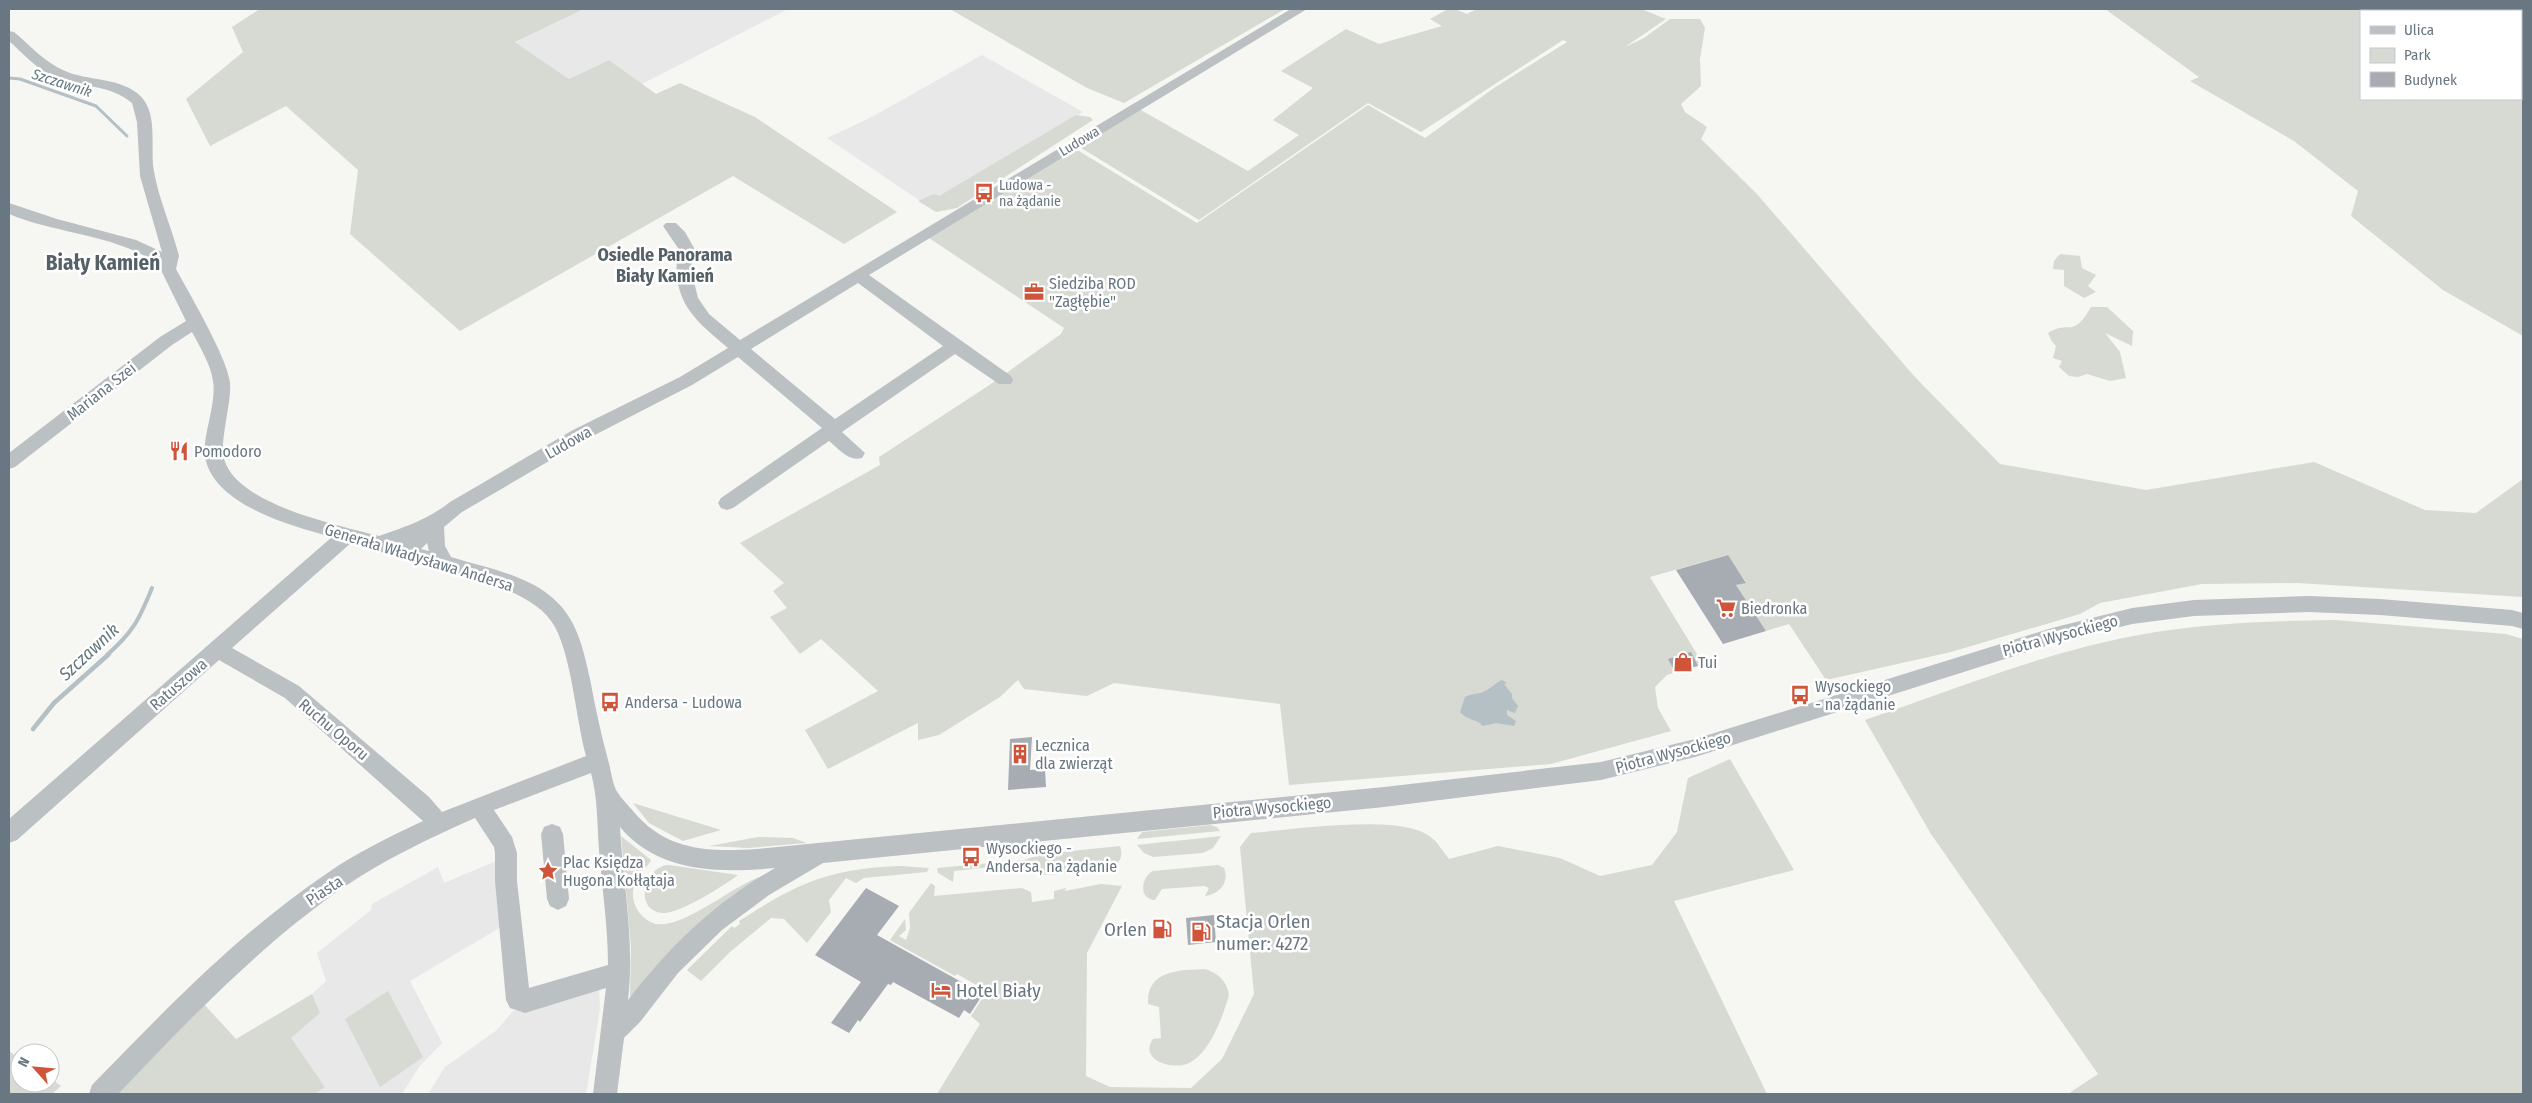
<svg xmlns="http://www.w3.org/2000/svg" width="2532" height="1103" viewBox="0 0 2532 1103" font-family="'Fira Sans Condensed',sans-serif">
  <style>
    .built { fill: #e7e8e7 }
    .green { fill: #d6dad3 }
    .water { fill: #b4c0c3 }
    .lines { fill: none; stroke-linecap: round; stroke-linejoin: round }
    .stream-far2 { stroke: #b4c0c3; stroke-width: 3 }
    .stream-far1 { stroke: #b4c0c3; stroke-width: 4 }
    .stream { stroke: #b4c0c3; stroke-width: 4.5 }
    .building { fill: #a6acb2 }
    .minor { fill: #bbc0c3; fill-rule: evenodd }
    .rail { stroke: #9ea4a9; stroke-width: 3; stroke-dasharray: 5.5 3; stroke-linecap: butt }
    .labels { text-anchor: middle; stroke-width: 5; stroke-linejoin: round; paint-order: stroke }
    .far-street-label { font-size: 14px; fill: #687781; stroke: #fff }
    .far-poi-label { font-size: 14px; fill: #687781; stroke: #fff; text-anchor: start }
    .far-water-label { font-size: 15px; font-style: italic; fill: #64777d; stroke: #fff }
    .poi-label { font-size: 16px; fill: #687781; stroke: #fff; text-anchor: start }
    .street-label { font-size: 16px; fill: #687781; stroke: #fff }
    .neighbourhood-label { font-size: 18px; font-weight: bold; fill: #556067; stroke: #fff }
    .water-label { font-size: 18px; font-style: italic; fill: #64777d; stroke: #fff }
    .near-poi-label { font-size: 19px; fill: #687781; stroke: #fff; text-anchor: start }
    .district-label { font-size: 21px; font-weight: bold; fill: #556067; stroke: #fff }
  </style>
  <rect width="100%" height="100%" fill="#f6f6f3"/>
  <!-- built -->
  <path class="built" d="M584,9h204l-146,75 -33,-24 -40,19 -54,-37z
    M982,55l101,57 -155,94 -101,-68 43,-20z
    M496,861l5,66 -91,54 32,62 -23,24 -17,27h-87l10,-7 -35,-49 30,-25 -8,-19 14,-13 -9,-28 54,-43 1,-6 66,-37 6,16z
    M599,984l1,25 -14,85h-158l17,-27 52,-37 16,-19z"/>
  <!-- green -->
  <path class="green" d="M260,9h324l-69,33 54,37 40,-19 47,34 24,-11 75,34 142,95 -53,32 -111,-68 -273,155 -110,-97 8,-64 -72,-64 -76,40 -24,-47 57,-47 -11,-25z
    M950,9h335l-161,94 -37,-15z
    M1448,9h7l12,5 10,-5h164l25,10 -41,28 19,-9 26,-19h30l5,9 -5,31 1,27 -20,18 4,8 22,15 -6,12 56,55 157,182 86,88 146,26 168,-28 111,48 51,3 47,-34v118l-225,-14 -96,1 -102,19 -20,11 -129,38 -125,28 -37,-56 -23,7 -30,-46 10,-3 -19,-27 -77,22 53,87 -36,11 -12,12 3,21 13,23 -120,33 -262,21 -9,-81 -166,-21 -27,13 -63,-7 -6,-9 -18,17 -61,38 -21,5v-17l-90,46 -23,-39 73,-39 -57,-52 -21,15 -30,-37 17,-9 -14,-17 11,-8 -44,-40 140,-78 -1,-8 109,-71 73,-52 3,-6 -135,-90 145,-90 123,75 171,-118 57,33 69,-50 73,-46 -4,-2 -142,92 -53,-29 -169,117 -121,-74 61,-37 109,62 51,-36 -26,-15 40,-32 -32,-17 65,-42 33,15 63,-18 -12,-7z
    M2105,9h300l7,2h-51v88h160v-46l2,1v282l-80,-46 -92,-74 7,-25 -64,-50 -104,-60 9,-4z
    M1076,115l14,2 3,3 -136,88 -21,4 -18,-11 16,-7 5,2z
    M2060,254l20,2 2,12 14,7 -8,11 8,6 -12,6 -20,-12v-16l-11,-1 1,-8z
    M2091,307h16l26,24 -1,15 -27,-13 15,19 6,26 -16,3 -23,-7 -9,3 -9,-1 -10,-9 3,-6 -9,-3 3,-12 -5,-6 -3,-7c22,-14 24,7 43,-26z
    M2335,620l171,14 17,5v455h-455l30,-20 -167,-240 -66,-114c90,-31 180,-68 274,-85 64,-12 130,-14 196,-15z
    M1730,759l64,111 -120,31 93,193h-830l43,-70 -9,-8 16,-25 -30,-17 -2,2 -65,-36 15,-21 1,11 -7,6 7,4 4,-12 -1,-15 22,-30 4,3 -1,10 88,-8 9,4 1,10 22,-3v-8l12,-3 -1,3 36,-7 21,2 -35,67 -1,123 24,11 81,1 31,-29 32,-65 -14,-147 11,-14c38,-3 153,-21 181,5 7,6 11,14 17,21l49,-13 62,12 40,18 52,-11 25,-33 11,-54z
    M633,803l88,27 -38,11 -34,-18z
    M1210,825l7,2 3,4 -83,8 5,-7z
    M621,836l30,24c-3,7 -11,12 -14,19 -10,18 -1,38 18,45 33,4 78,-41 113,-50l-138,123 1,-50z
    M1221,836l-8,12 -10,5 -50,4 -9,-4 -7,-8c31,-4 53,-5 84,-9z
    M758,837l35,1 14,5 -59,5 -39,-2z
    M1120,846c3,8 1,16 -7,20 -11,7 -56,8 -71,9l-2,-1v-12l-86,9 -1,11 -15,-9 -1,-5 87,-8 18,-6z
    M669,865l69,10c-13,10 -60,40 -76,38 -29,-3 -18,-47 7,-48z
    M1218,865l6,3c6,15 -5,26 -19,28l4,-8 -5,-2 -42,3 -7,11c-17,-1 -14,-23 -2,-29z
    M900,866l29,2 -2,4 -63,6 -8,5 -10,-5 -17,22 2,12 -24,31 -23,-24 -13,-1 -41,34 -29,29 -14,-11 45,-44 2,2 6,-4 -1,-3c59,-38 89,-52 161,-55z
    M1205,969c13,4 22,12 24,26 -6,21 -19,58 -40,68 -16,8 -51,-3 -36,-24l8,-1 -2,-31 -11,-3c-2,-34 32,-34 57,-35z
    M388,991l35,66 -43,30 -35,-68z
    M312,994l8,19 -29,25 34,49 -10,7h-201l89,-91 33,36z
    M9,1051l11,8v24h30v-5l11,8 -9,8h-43z"/>
  <!-- water -->
  <path class="water" d="M1502,680l5,3 -3,1 8,10v4l6,8 -3,7 -8,-3v5l9,6 -2,5 -18,-3 -13,3c-7,-8 -16,-5 -23,-14l5,-15c7,-4 13,-2 20,-6 7,-3 11,-9 17,-11z"/>
  <g class="lines">
    <!-- stream-far2 -->
    <path class="stream-far2" d="M9,78l11,1 76,27 31,30"/>
    <!-- stream-far1 -->
    <path class="stream-far1" d="M107,655c26,-23 32,-35 45,-67"/>
    <!-- stream -->
    <path class="stream" d="M33,729l21,-26 55,-49"/>
  </g>
  <!-- building -->
  <path class="building" d="M1728,555l18,28 -10,2 30,46 -43,13 -47,-74z
    M1691,652l7,14 -23,6 -7,-13z
    M1032,737l-2,33 15,-1 1,18 -38,3 2,-51z
    M866,888l33,18 -22,29 106,59 -13,20 -6,-4 -5,8 -66,-36 -2,3 -3,-1 -28,38 -2,-2 -9,13 -18,-10 30,-41 -46,-27z
    M1214,915l2,27 -28,3 -2,-27z"/>
  <g class="lines">
    <!-- minor -->
    <path class="minor" d="M1291,9h16l-438,266 142,101 2,4 -2,4h-12l-44,-30 -113,78 23,21 -3,5c-13,4 -23,-9 -33,-17l-96,67 -6,2 -6,-2 -3,-5 3,-5 101,-70 -84,-71 -46,28 -107,55 -123,72 -18,15 1,19 6,11c35,11 80,18 107,46 20,20 26,49 32,76 5,27 11,55 18,81 3,10 4,21 8,30 4,7 11,14 17,21 33,40 75,41 124,38l627,-62 217,-25 94,-23 357,-111 80,-20 62,-8 115,-4 71,3 132,11 11,3v16l-11,-3 -132,-11 -71,-3 -115,4 -62,8 -80,20 -357,113 -94,23 -217,27 -561,56 -54,32 -47,35 -44,43 -38,49 -16,16 -7,56h-24l13,-106 -81,25 -15,-5 -4,-8 -11,-119v-28l-1,-6 -19,-29c-45,20 -92,42 -134,71 -83,58 -153,132 -223,205h-29l3,-9c73,-75 147,-152 234,-211 30,-21 63,-37 97,-53l-138,-123 -66,-38 -202,180 -8,3v-24l323,-282c-39,-11 -118,-31 -127,-80 -3,-21 12,-54 8,-76 -2,-16 -13,-34 -21,-49l-20,13 -157,122 -6,2v-16l151,-116 26,-16 -28,-57c-43,-30 -102,-30 -149,-50v-11l48,16 79,21 26,12 -22,-76 -3,-54 -5,-19c-22,-19 -51,-15 -77,-26 -18,-7 -31,-23 -46,-36v-10l5,1c16,13 31,31 51,39 23,10 51,6 72,22 21,16 14,48 16,72 4,31 18,60 26,91l-3,13c13,24 52,90 54,114 2,19 -11,59 -6,76 13,46 114,66 155,77 26,-9 50,-17 71,-34l123,-72 107,-53 48,-29c-37,-31 -57,-48 -50,-100l-15,-22 3,-3h10l9,9 9,16 -3,22 7,28 11,16 31,26zM858,283l85,63 -108,73 -84,-70zM351,543c30,9 60,18 91,27 35,10 94,22 113,57 17,32 21,92 31,129l-144,56 -13,-15 -130,-111 -67,-38zM427,543l2,8 -8,-2zM591,773c7,26 6,50 8,77 3,38 9,76 9,115l-79,23 -12,-107v-28l-5,-16 -18,-27zM620,827c38,46 100,46 155,41 -63,37 -102,75 -147,132 7,-59 -5,-115 -8,-173z
      M552,824l8,3 3,7 6,65 -3,7 -8,4 -8,-4 -3,-7 -6,-65 3,-7z"/>
    <!-- rail -->
    <path class="rail" d="M2434,9l8,2
      M2521,35l2,1"/>
  </g>
  <!-- icons -->
  <defs>
    <symbol id="bus-bare" viewBox="-9 -9 18 18"><path d="M-5-6H5V4H4V6H2V4H-2V6H-4V4H-5ZM-3.5-4V0h7V-4ZM-3.5 1.2v1.5H-2V1.2ZM2 1.2v1.5H3.5V1.2Z" fill="#cf543a" stroke="#fff" stroke-width="2.5" paint-order="stroke"/></symbol>
    <symbol id="office-bare" viewBox="-9 -9 18 18"><path d="M-6-3h4V-5.5h4V-3h4V5H-6ZM-1-4.5V-3h2v-1.5ZM-6 0V1H6V0Z" fill="#cf543a" stroke="#fff" stroke-width="2.5" paint-order="stroke"/></symbol>
    <symbol id="restaurant-bare" viewBox="-9 -9 18 18"><path d="M-5-6h1v4h1v-4h1v4h1v-4h1v5L-1.5 .5V6h-2V.5L-5-1ZM5-6V6H3V1.5H1.5Q1.5-4 5-6Z" fill="#cf543a" stroke="#fff" stroke-width="2.5" paint-order="stroke"/></symbol>
    <symbol id="supermarket-bare" viewBox="-9 -9 18 18"><path d="M-6-5.5h2.5l.6 2H6L4.5 2H-2.5L-4.4-4H-6ZM-1.5 3.2a1.3 1.3 0 1 0 .1 0ZM3 3.2a1.3 1.3 0 1 0 .1 0Z" fill="#cf543a" stroke="#fff" stroke-width="2.5" paint-order="stroke"/></symbol>
    <symbol id="shop-bare" viewBox="-9 -9 18 18"><path d="M-5-2.5h2.3a2.7 3.5 0 0 1 5.4 0H5L5.5 6h-11ZM-1.5-2.5h3a1.5 2.3 0 0 0-3 0Z" fill="#cf543a" stroke="#fff" stroke-width="2.5" paint-order="stroke"/></symbol>
    <symbol id="building-bare" viewBox="-9 -9 18 18"><path d="M-4-6H4V6H1V3H-1V6H-4ZM-2.5-4.3h1.7v1.8h-1.7ZM.8-4.3h1.7v1.8H.8ZM-2.5-1h1.7V.8h-1.7ZM.8-1h1.7V.8H.8Z" fill="#cf543a" stroke="#fff" stroke-width="2.5" paint-order="stroke"/></symbol>
    <symbol id="sight-bare" viewBox="-9 -9 18 18"><path d="M0-6L1.8-2.2L6-1.7L2.9 1.2L3.7 5.4L0 3.3L-3.7 5.4L-2.9 1.2L-6-1.7L-1.8-2.2Z" fill="#cf543a" stroke="#fff" stroke-width="2.5" paint-order="stroke"/></symbol>
    <symbol id="fuel-bare" viewBox="-9 -9 18 18"><path d="M-5.5-6h7V0h2V4h1.3V-2.5L3-4.5l.8-.8L6-3V5H2.5V1h-1V6h-7ZM-4.2-4.7v3.2H.2V-4.7Z" fill="#cf543a" stroke="#fff" stroke-width="2.5" paint-order="stroke"/></symbol>
    <symbol id="hotel-bare" viewBox="-9 -9 18 18"><path d="M-6-4.5h1.5V1H6V5H4.5V3h-9V5H-6ZM-4 0a1.8 1.8 0 1 1 3.6 0ZM.5 0V-2.5h3Q6-2.5 6 0Z" fill="#cf543a" stroke="#fff" stroke-width="2.5" paint-order="stroke"/></symbol>
  </defs>
  <g fill-rule="evenodd">
    <use href="#bus-bare" x="970" y="179" width="28" height="28"/>
    <use href="#office-bare" x="1020" y="278" width="28" height="28"/>
    <use href="#restaurant-bare" x="165" y="437" width="28" height="28"/>
    <use href="#supermarket-bare" x="1712" y="594" width="28" height="28"/>
    <use href="#shop-bare" x="1669" y="648" width="28" height="28"/>
    <use href="#bus-bare" x="1786" y="681" width="28" height="28"/>
    <use href="#bus-bare" x="596" y="688" width="28" height="28"/>
    <use href="#building-bare" x="1006" y="740" width="28" height="28"/>
    <use href="#bus-bare" x="957" y="843" width="28" height="28"/>
    <use href="#sight-bare" x="534" y="857" width="28" height="28"/>
    <use href="#fuel-bare" x="1148" y="915" width="28" height="28"/>
    <use href="#fuel-bare" x="1187" y="918" width="28" height="28"/>
    <use href="#hotel-bare" x="927" y="976" width="28" height="28"/>
  </g>
  <g class="labels">
    <!-- far-street labels -->
    <g class="far-street-label">
      <text transform="translate(1079 141) rotate(-31)" y="5">Ludowa</text>
    </g>
    <!-- far-poi labels -->
    <g class="far-poi-label">
      <text x="999" y="190">Ludowa -<tspan x="999" dy="16">na żądanie</tspan></text>
    </g>
    <!-- far-water labels -->
    <g class="far-water-label">
      <text transform="translate(62 83) rotate(18)" y="5">Szczawnik</text>
    </g>
    <!-- poi labels -->
    <g class="poi-label">
      <text x="1049" y="289">Siedziba ROD<tspan x="1049" dy="18">"Zagłębie"</tspan></text>
      <text x="194" y="457">Pomodoro</text>
      <text x="1741" y="614">Biedronka</text>
      <text x="1698" y="668">Tui</text>
      <text x="1815" y="692">Wysockiego<tspan x="1815" dy="18">- na żądanie</tspan></text>
      <text x="625" y="708">Andersa - Ludowa</text>
      <text x="1035" y="751">Lecznica<tspan x="1035" dy="18">dla zwierząt</tspan></text>
      <text x="986" y="854">Wysockiego -<tspan x="986" dy="18">Andersa, na żądanie</tspan></text>
      <text x="563" y="868">Plac Księdza<tspan x="563" dy="18">Hugona Kołłątaja</tspan></text>
    </g>
    <!-- street labels -->
    <g class="street-label">
      <text transform="translate(101 391) rotate(-38)" y="6">Mariana Szei</text>
      <text transform="translate(568 442) rotate(-29)" y="6">Ludowa</text>
      <text transform="translate(419 557) rotate(17)" y="6">Generała Władysława Andersa</text>
      <text transform="translate(2060 635) rotate(-15)" y="6">Piotra Wysockiego</text>
      <text transform="translate(178 684) rotate(-41)" y="6">Ratuszowa</text>
      <text transform="translate(334 729) rotate(40)" y="6">Ruchu Oporu</text>
      <text transform="translate(1673 752) rotate(-15)" y="6">Piotra Wysockiego</text>
      <text transform="translate(1272 807) rotate(-5)" y="6">Piotra Wysockiego</text>
      <text transform="translate(324 890) rotate(-33)" y="6">Piasta</text>
    </g>
    <!-- neighbourhood labels -->
    <g class="neighbourhood-label">
      <text x="665" y="261">Osiedle Panorama<tspan x="665" dy="21">Biały Kamień</tspan></text>
    </g>
    <!-- water labels -->
    <g class="water-label">
      <text transform="translate(89 652) rotate(-43)" y="6">Szczawnik</text>
    </g>
    <!-- near-poi labels -->
    <g class="near-poi-label">
      <text x="1216" y="928">Stacja Orlen<tspan x="1216" dy="22">numer: 4272</tspan></text>
      <text x="1147" y="936" text-anchor="end">Orlen</text>
      <text x="956" y="997">Hotel Biały</text>
    </g>
    <!-- district labels -->
    <g class="district-label">
      <text x="103" y="270">Biały Kamień</text>
    </g>
  </g>
  <!-- border -->
  <rect width="2532" height="1103" fill="none" stroke="#687781" stroke-width="20"/>
  <!-- legend -->
  <rect x="2360" y="10" width="162" height="90" fill="#ffffff" stroke="#c3c9cd"/>
  <rect x="2370" y="26" width="25" height="8" fill="#bbc0c3" stroke="#c3c9cd"/>
  <text x="2404" y="35" font-size="15" fill="#687781">Ulica</text>
  <rect x="2370" y="48" width="25" height="15" fill="#d6dad3" stroke="#c3c9cd"/>
  <text x="2404" y="60" font-size="15" fill="#687781">Park</text>
  <rect x="2370" y="72" width="25" height="15" fill="#a6acb2" stroke="#c3c9cd"/>
  <text x="2404" y="85" font-size="15" fill="#687781">Budynek</text>
  <!-- north arrow -->
  <g transform="translate(35 1068) rotate(297)"><circle r="24" fill="#ffffff" stroke="#c3c9cd"/>
  <path d="M0-4L9 19L0 12L-9 19Z" fill="#cf543a"/>
  <text y="-8" font-size="14" font-weight="bold" text-anchor="middle" fill="#687781">N</text>
  </g>
</svg>
